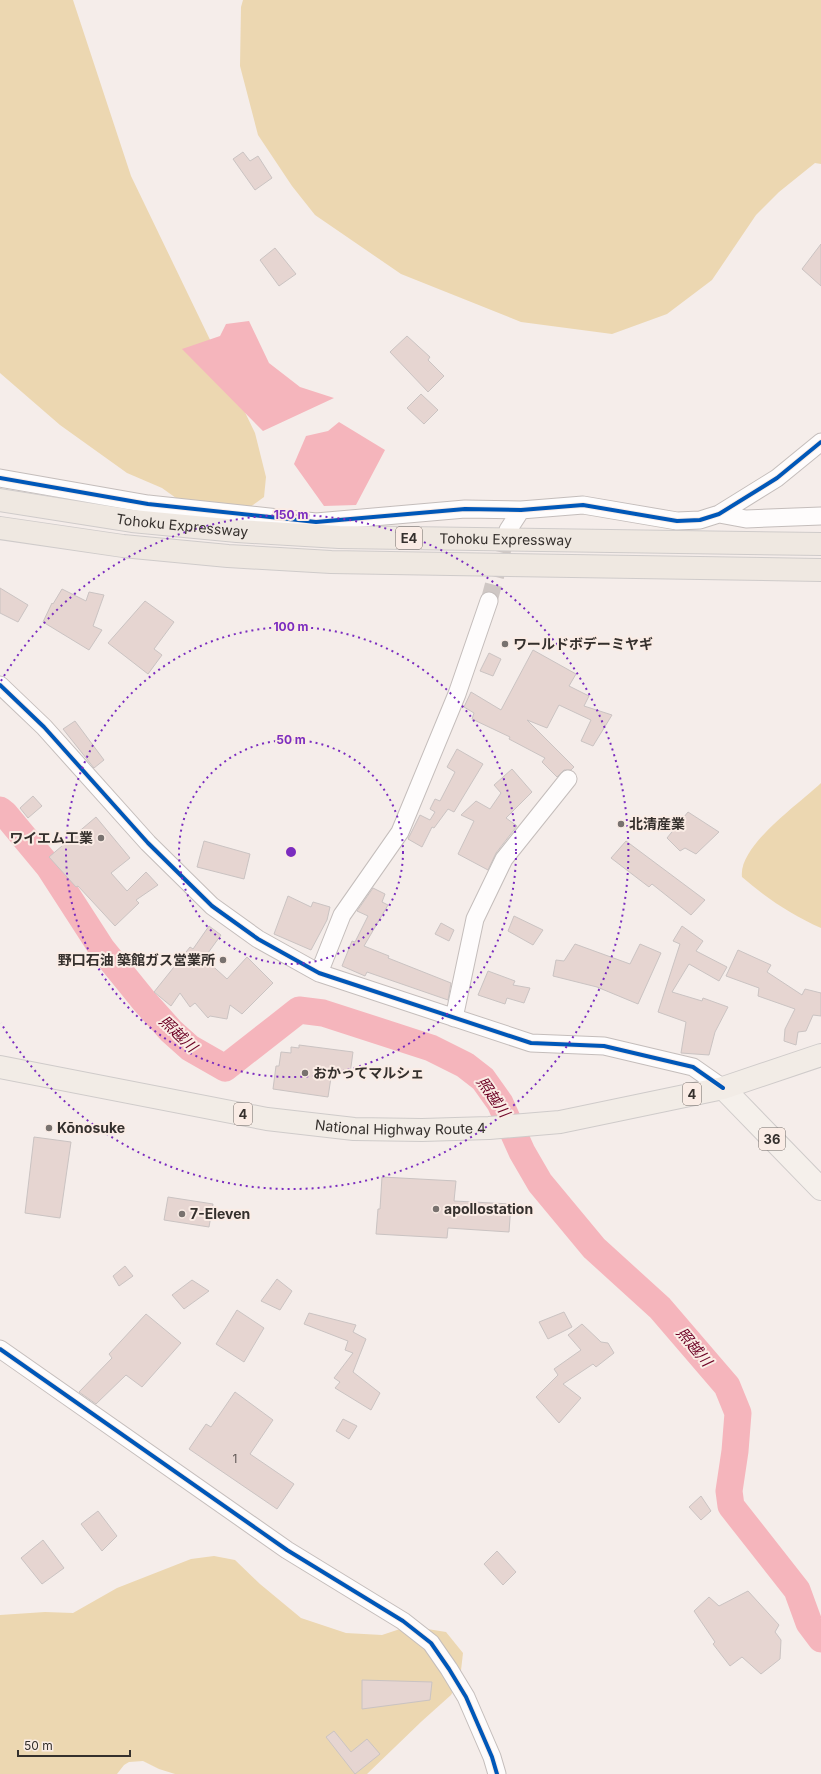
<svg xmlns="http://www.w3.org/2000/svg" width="821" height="1774" viewBox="0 0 821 1774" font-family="Inter,'Noto Sans JP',sans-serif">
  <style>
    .green { fill: #ecd7b1 }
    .water { fill: #f5b5bc }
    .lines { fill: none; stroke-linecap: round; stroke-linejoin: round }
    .river { stroke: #f5b5bc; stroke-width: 27 }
    .building { fill: #e6d5d1; stroke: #cac3c2 }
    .minor-tunnel { stroke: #cfc7c4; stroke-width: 17; stroke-dasharray: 17 8; stroke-linecap: butt }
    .minor-casing { stroke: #c4bdbb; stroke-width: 19 }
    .primary-casing { stroke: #cfcbca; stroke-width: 24 }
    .trunk-casing { stroke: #cfcbca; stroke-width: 24 }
    .motorway-casing { stroke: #cfcbca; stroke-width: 24 }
    .minor { stroke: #fefcfc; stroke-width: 17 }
    .primary { stroke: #f5f0eb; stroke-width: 22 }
    .trunk { stroke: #f2ece6; stroke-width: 22 }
    .motorway { stroke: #efe8e1; stroke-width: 22 }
    .cycleway-casing { stroke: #faece5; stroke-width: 6 }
    .cycleway { stroke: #0057b8; stroke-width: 4 }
    .ring { fill: none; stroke: #7b2cbf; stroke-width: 2; stroke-dasharray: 2 4 }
    .poi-dot { fill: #78726f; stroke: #faece5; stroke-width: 1.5 }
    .labels { text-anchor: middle; stroke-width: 4; stroke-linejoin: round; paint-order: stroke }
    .number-label { font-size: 12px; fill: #615956 }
    .shield { fill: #faece5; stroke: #706864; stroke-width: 1 }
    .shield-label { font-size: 13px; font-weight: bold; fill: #35302d }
    .street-label { font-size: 14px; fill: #35302d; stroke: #faece5 }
    .poi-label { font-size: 14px; font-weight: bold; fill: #35302d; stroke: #faece5; text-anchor: start }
    .water-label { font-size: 15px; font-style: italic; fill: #6d0225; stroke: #faece5 }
    .centre { fill: #7b2cbf; stroke: #faece5; stroke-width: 2 }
    .ring-label { font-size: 12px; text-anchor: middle; font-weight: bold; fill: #7b2cbf; stroke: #faece5; stroke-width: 4; stroke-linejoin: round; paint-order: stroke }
  </style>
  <rect width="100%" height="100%" fill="#f5edea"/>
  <!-- green -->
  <path class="green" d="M0,0h73l58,176 124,257 11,44 -2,20 -15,11h-59l-28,-20 -35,-15 -67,-48 -60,-52z
    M243,0h578v164l-6,-1 -36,29 -23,23 -44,65 -45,34 -55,20 -91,-12 -120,-48 -86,-59 -23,-29 -34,-51 -18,-69 1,-59z
    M821,783v145c-29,-13 -55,-30 -79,-51 -4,-31 57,-73 79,-94z
    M214,1556l21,4 25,24 41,34 45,15 36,2 27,-9 37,6 17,21 -3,26 -9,16 -29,26 -55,53h-192l-16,-5 -16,-8 -14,1 -5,3 -7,9h-117v-159l45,-3 28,1 44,-25 74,-29z"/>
  <!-- water -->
  <path class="water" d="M249,321l20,42 31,24 34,11 -71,33 -81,-82 38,-13 6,-12z
    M339,422l46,28 -29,55 -32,1 -30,-42 12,-28 22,-5z"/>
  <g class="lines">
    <!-- river -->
    <path class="river" d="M0,810l5,4 44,53 53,82 43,53 26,29 19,17 35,20 74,-58 24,3 108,35 34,17 18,14 17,24 22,49 18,31 54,65 66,60 67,78 11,27 -3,38 -6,40 2,15 66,84 12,33 12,16"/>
  </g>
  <!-- building -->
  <path class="building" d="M243,152l7,9 8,-5 14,22 -17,12 -22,-31z
    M821,244v42l-19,-17z
    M275,248l21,26 -17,12 -19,-26z
    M407,336l23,21 -2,3 16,16 -16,16 -38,-40z
    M421,394l17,16 -14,14 -17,-16z
    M0,588l28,17 -10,17 -18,-9z
    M62,589l24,12 3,-9 15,3 -11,31 9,4 -13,20 -46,-28 9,-19 1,1z
    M145,601l29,21 -20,27 8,6 -14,19 -40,-31z
    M533,650l43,24 -7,12 20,10 -5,10 28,9 -19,31 -12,-5 10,-21 -32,-15 -12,23 -20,-8 47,47 -3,3h-7l-7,7 -15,-15 3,-4 -36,-19 1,-2 -38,-18 2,-6 -10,-6 7,-15 30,18z
    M489,653l12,6 -8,17 -13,-5z
    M75,721l29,39 -10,8 -31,-39z
    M457,749l26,15 -29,48 -6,-3 -14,19 -2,-1 -10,20 -14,-8 12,-24 10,5 5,-8 -5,-3 5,-10 5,2 15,-29 -8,-5z
    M512,769l20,23 -26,26 11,8 -21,27 -8,17 -30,-16 16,-33 -13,-6 15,-14 14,8 11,-16 -7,-8z
    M33,796l9,10 -14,12 -8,-10z
    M688,812l31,20 -23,22 -11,-6 -5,3 -13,-13z
    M96,817l34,41 -19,15 16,18 19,-19 12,13 -22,15 3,3 -24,23 -37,-40 -2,1 -27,-30z
    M204,841l46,13 -6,25 -47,-12z
    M626,841l79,59 -14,15 -39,-31 -3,3 -38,-29z
    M373,888l12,6 -3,8 6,3 -24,41 25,10 -1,2 63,25 -3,17 -81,-28 -2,4 -23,-10 10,-25 3,1 13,-26 -11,-5z
    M288,896l23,11 2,-5 17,5 -3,13 -16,30 -37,-16z
    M514,916l29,14 -10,15 -25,-14z
    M441,923l13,7 -5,11 -14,-7z
    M209,926l12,9 -16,22 2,2 -1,1 21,19 20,-22 26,26 -31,31 -12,-9 -3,14 -17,-3 -2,2 -13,-15 -5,4 -10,-14 -9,13 -17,-14 36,-45 3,2z
    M682,926l21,15 -7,10 31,16 -8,14 -30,-17 -17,28 30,9 1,-3 25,9 -13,25 -6,23 -28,-2 5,-31 -28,-10 22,-68 -7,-3z
    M575,944l55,20 10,-20 21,9 -23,51 -41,-17 -44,-11 3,-16 8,1z
    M738,950l33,15 -4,7 35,23 3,-6 16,4v23l-8,-1 -7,16 -8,1 -2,13 -12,-4 1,-12 10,-20 -37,-13 1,-8 -33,-12z
    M488,971l27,10 -2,4 17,3 -6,15 -17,-5 -2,6 -27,-9z
    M299,1045l54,7 -3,22 -18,-3 -4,26 -55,-8 3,-23h3l2,-14 10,1v-6l8,1z
    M34,1137l37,5 -11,76 -35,-5z
    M382,1177l74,4 -2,20 57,3 -2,28 -61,-4 -1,10 -71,-4 2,-25h2z
    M168,1197l45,7 -4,23 -45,-7z
    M125,1266l8,10 -14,10 -6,-10z
    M277,1279l15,12 -12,19 -19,-9z
    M192,1280l17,11 -25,18 -12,-14z
    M237,1310l27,18 -20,34 -28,-18z
    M564,1312l8,15 -24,12 -9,-17z
    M309,1313l47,12 -3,7 13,7 -13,33 27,21 -9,17 -36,-22 5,-6 -6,-4 19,-25 -8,-3 3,-9 -44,-17z
    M146,1314l35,29 -39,44 -16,-12 -30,29 -17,-12 33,-34 -3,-4z
    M582,1324l19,18 7,1 6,10 -18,14 -3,-3 -30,20 18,14 -22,25 -23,-26 22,-22 -4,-6 27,-19 -13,-15z
    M235,1392l38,28 -23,34 44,30 -17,25 -88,-60 17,-25 5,3z
    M343,1419l14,7 -8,13 -13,-8z
    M701,1496l10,15 -10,9 -12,-13z
    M98,1511l19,25 -15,15 -21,-27z
    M43,1540l21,28 -22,16 -21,-26z
    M497,1551l19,21 -13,13 -19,-21z
    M748,1591l31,34 -4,7 6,8 -1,19 -19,15 -19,-17 -12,9 -17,-22 2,-2 -21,-31 15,-14 10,9z
    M362,1680l70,2 -2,18 -68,9z
    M334,1731l17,21 16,-13 13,15 -25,20 -29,-37z"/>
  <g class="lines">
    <!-- minor-tunnel -->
    <path class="minor-tunnel" d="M489,601l19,-71"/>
    <defs>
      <path id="minor" d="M0,478l148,26 168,18 149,-13 56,1 62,-5 94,16 23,-1 19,-6 58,-36 44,-36
        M719,514l27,5 75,-3
        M508,530l13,-20
        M0,685l44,42 104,116 64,63 46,33 61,34 212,70 73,3 89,21 30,21
        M319,973l23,-58 58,-83 57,-138 32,-93
        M454,1018l21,-99 29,-60 64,-80
        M0,1349l287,201 116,71 28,22 18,26 17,28 26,60 5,17"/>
      <path id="primary" d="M723,1088l98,101"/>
      <g id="trunk">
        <path id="s1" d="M0,1067l267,52 87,10 68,1 67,-2 71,-6 163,-34 98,-33"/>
      </g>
      <g id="motorway">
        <path id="s2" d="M0,500l132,21 105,10 102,6 482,7"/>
        <path d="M0,528l123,18 105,10 103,6 490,8"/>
      </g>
    </defs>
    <!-- minor casing -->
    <use href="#minor" class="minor-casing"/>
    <!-- primary casing -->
    <use href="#primary" class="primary-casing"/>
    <!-- trunk casing -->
    <use href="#trunk" class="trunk-casing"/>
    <!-- motorway casing -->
    <use href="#motorway" class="motorway-casing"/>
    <!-- minor -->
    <use href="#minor" class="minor"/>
    <!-- primary -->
    <use href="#primary" class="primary"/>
    <!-- trunk -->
    <use href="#trunk" class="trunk"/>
    <!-- motorway -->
    <use href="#motorway" class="motorway"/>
    <defs>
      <path id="cycleway" d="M0,478l148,26 168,18 149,-13 56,1 62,-5 94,16 23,-1 19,-6 58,-36 44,-36
        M0,685l44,42 104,116 64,63 46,33 61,34 212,70 73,3 89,21 30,21
        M0,1349l287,201 116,71 28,22 18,26 17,28 26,60 5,17"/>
    </defs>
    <!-- cycleway casing -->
    <use href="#cycleway" class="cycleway-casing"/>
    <!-- cycleway -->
    <use href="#cycleway" class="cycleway"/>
  </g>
  <!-- distance rings -->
  <g class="ring">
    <circle cx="291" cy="852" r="112"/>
    <circle cx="291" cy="852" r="225"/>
    <path d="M1 681A337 337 0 1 1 1 1023"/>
  </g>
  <!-- markers -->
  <g class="poi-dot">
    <circle cx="505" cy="644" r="4"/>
    <circle cx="621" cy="824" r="4"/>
    <circle cx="101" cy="838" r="4"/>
    <circle cx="223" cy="960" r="4"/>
    <circle cx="305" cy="1073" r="4"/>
    <circle cx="49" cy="1128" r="4"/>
    <circle cx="436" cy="1209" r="4"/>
    <circle cx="182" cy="1214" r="4"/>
  </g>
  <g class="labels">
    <!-- number labels -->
    <g class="number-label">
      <text x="235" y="1463">1</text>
    </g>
    <!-- shield labels -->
    <g class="shield">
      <rect x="396" y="527" width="26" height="22" rx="3"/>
      <rect x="683" y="1083" width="18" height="22" rx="3"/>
      <rect x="234" y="1103" width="18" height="22" rx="3"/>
      <rect x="759" y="1128" width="26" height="22" rx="3"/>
    </g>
    <g class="shield-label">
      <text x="409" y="543">E4</text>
      <text x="692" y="1099">4</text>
      <text x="243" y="1119">4</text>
      <text x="772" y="1144">36</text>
    </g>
    <!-- street labels -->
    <g class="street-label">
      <text dy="5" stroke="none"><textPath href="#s2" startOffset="184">Tohoku Expressway</textPath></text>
      <text dy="5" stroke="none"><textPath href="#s2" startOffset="508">Tohoku Expressway</textPath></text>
      <text dy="5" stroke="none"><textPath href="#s1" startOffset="406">National Highway Route 4</textPath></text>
    </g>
    <!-- poi labels -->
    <g class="poi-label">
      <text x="513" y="649">ワールドボデーミヤギ</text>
      <text x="629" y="829">北清産業</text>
      <text x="93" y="843" text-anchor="end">ワイエム工業</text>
      <text x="215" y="965" text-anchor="end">野口石油 築館ガス営業所</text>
      <text x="313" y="1078">おかってマルシェ</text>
      <text x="57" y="1133">Kōnosuke</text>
      <text x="444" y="1214">apollostation</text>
      <text x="190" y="1219">7-Eleven</text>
    </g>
    <!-- water labels -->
    <g class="water-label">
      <text transform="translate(178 1034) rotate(43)" y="5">照越川</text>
      <text transform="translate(493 1097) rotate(55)" y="5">照越川</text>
      <text transform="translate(694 1347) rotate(50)" y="5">照越川</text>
    </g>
  </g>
  <circle cx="291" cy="852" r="6" class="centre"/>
  <g class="ring-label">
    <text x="291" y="519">150 m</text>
    <text x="291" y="631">100 m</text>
    <text x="291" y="744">50 m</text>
  </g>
  <!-- scale -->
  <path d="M18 1750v6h112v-6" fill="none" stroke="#35302d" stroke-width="2"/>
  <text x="24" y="1750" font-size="12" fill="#35302d" stroke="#faece5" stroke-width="3" paint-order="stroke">50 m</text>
</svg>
